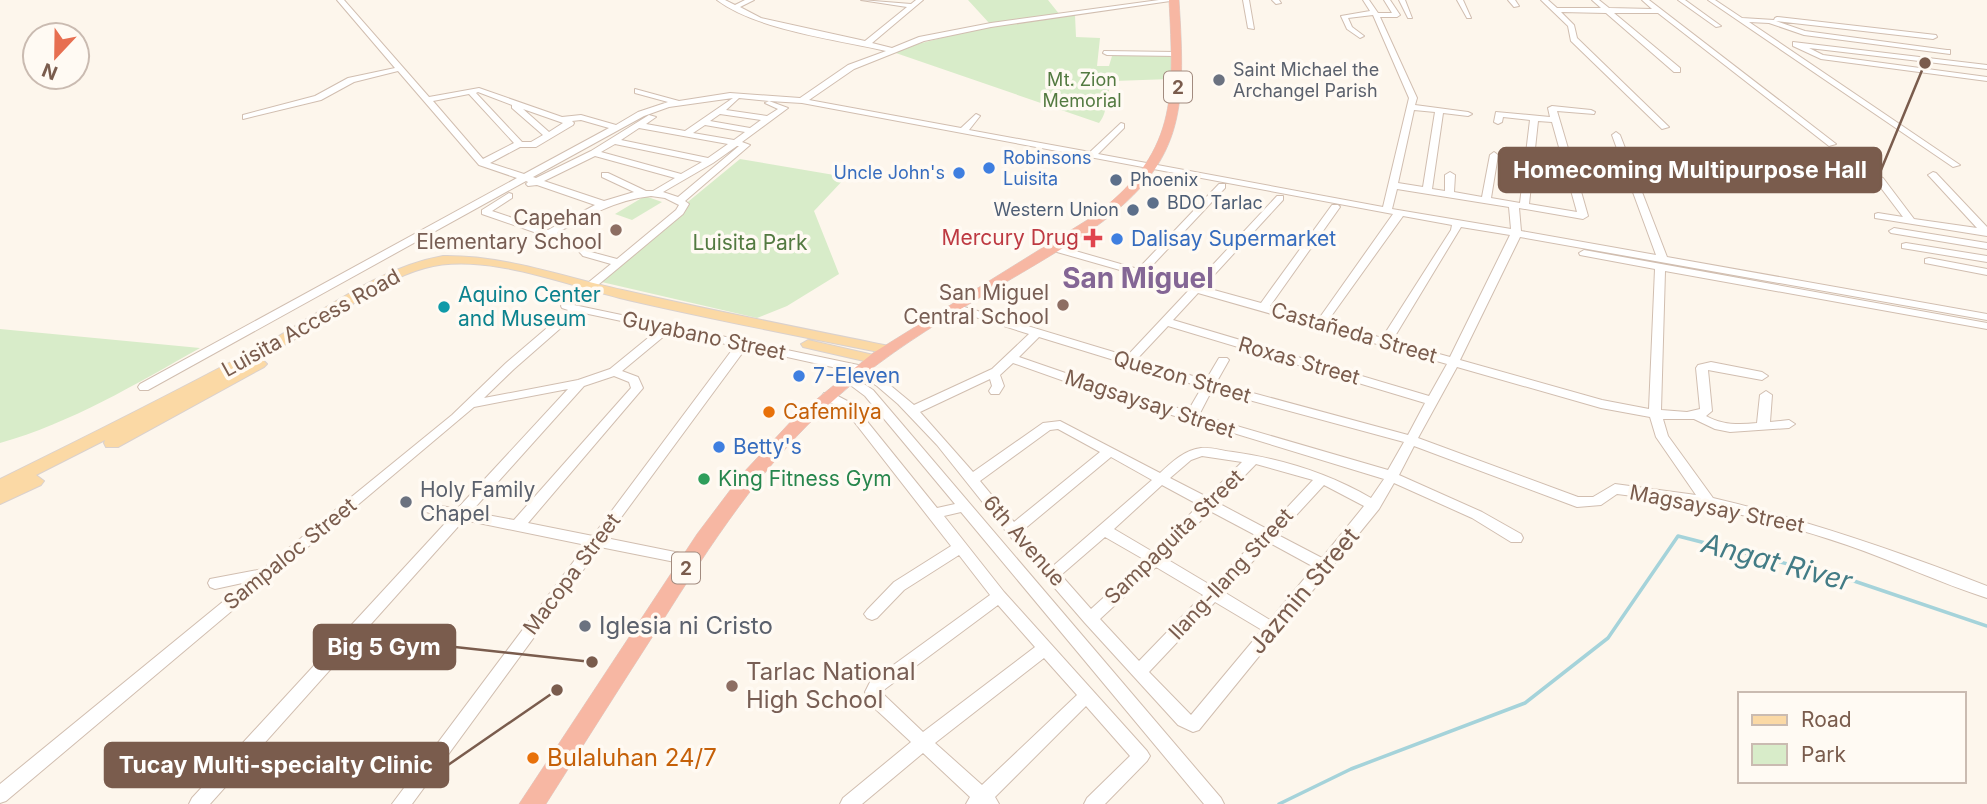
<svg xmlns="http://www.w3.org/2000/svg" width="1987" height="804" viewBox="0 0 1987 804" font-family="Inter,sans-serif">
  <style>
    .green { fill: #d8ecc9 }
    .lines { fill: none; stroke-linecap: round; stroke-linejoin: round }
    .stream { stroke: #a5d3da; stroke-width: 3.5 }
    .minor-casing { stroke: #d1beb0; stroke-width: 2 }
    .major-casing { stroke: #dad1cd; stroke-width: 2 }
    .highway-casing { stroke: #dad1cd; stroke-width: 1 }
    .minor { fill: #fff; fill-rule: evenodd }
    .major { fill: #fbd9a5; fill-rule: evenodd }
    .highway { fill: #f7b7a3; fill-rule: evenodd }
    .worship-dot { fill: #6b7280; stroke: #fffaf3; stroke-width: 2.5 }
    .shop-dot { fill: #3f7fe0; stroke: #fffaf3; stroke-width: 2.5 }
    .service-dot { fill: #5c6f8a; stroke: #fffaf3; stroke-width: 2.5 }
    .education-dot { fill: #8d6e63; stroke: #fffaf3; stroke-width: 2.5 }
    .health-dot { fill: #e0444e; stroke: #fffaf3; stroke-width: 2.5 }
    .culture-dot { fill: #0f9aa8; stroke: #fffaf3; stroke-width: 2.5 }
    .food-dot { fill: #e8710a; stroke: #fffaf3; stroke-width: 2.5 }
    .leisure-dot { fill: #2e9e5b; stroke: #fffaf3; stroke-width: 2.5 }
    .labels { text-anchor: middle; stroke-width: 7; stroke-linejoin: round; paint-order: stroke }
    .far-worship-label { font-size: 18px; fill: #5b616d; stroke: #fffaf3; text-anchor: start }
    .far-park-label { font-size: 18px; fill: #537a41; stroke: #fffaf3 }
    .far-shop-label { font-size: 18px; fill: #366cbe; stroke: #fffaf3; text-anchor: start }
    .far-service-label { font-size: 18px; fill: #4e5e75; stroke: #fffaf3; text-anchor: start }
    .shield { fill: #fffaf3; stroke: #a28b7f; stroke-width: 2 }
    .shield-label { font-size: 19px; font-weight: bold; fill: #7a5c4d }
    .education-label { font-size: 21px; fill: #785e54; stroke: #fffaf3; text-anchor: end }
    .health-label { font-size: 21px; fill: #be3a42; stroke: #fffaf3; text-anchor: end }
    .shop-label { font-size: 21px; fill: #366cbe; stroke: #fffaf3; text-anchor: start }
    .park-label { font-size: 21px; fill: #537a41; stroke: #fffaf3 }
    .culture-label { font-size: 21px; fill: #0d838f; stroke: #fffaf3; text-anchor: start }
    .street-label { font-size: 21px; fill: #7a5c4d; stroke: #fffaf3 }
    .food-label { font-size: 21px; fill: #c56008; stroke: #fffaf3; text-anchor: start }
    .leisure-label { font-size: 21px; fill: #27864d; stroke: #fffaf3; text-anchor: start }
    .worship-label { font-size: 21px; fill: #5b616d; stroke: #fffaf3; text-anchor: start }
    .near-street-label { font-size: 24px; fill: #7a5c4d; stroke: #fffaf3 }
    .near-worship-label { font-size: 24px; fill: #5b616d; stroke: #fffaf3; text-anchor: start }
    .near-education-label { font-size: 24px; fill: #785e54; stroke: #fffaf3; text-anchor: start }
    .near-food-label { font-size: 24px; fill: #c56008; stroke: #fffaf3; text-anchor: start }
    .district-label { font-size: 28px; font-weight: bold; fill: #846695; stroke: #fffaf3 }
    .near-water-label { font-size: 28px; font-style: italic; fill: #437c86; stroke: #fffaf3 }
    .leader { fill: none; stroke: #7a5c4d; stroke-width: 2.5 }
    .callout-dot { fill: #7a5c4d; stroke: #fffaf3; stroke-width: 2.5 }
    .callout { fill: #7a5c4d; stroke: #7a5c4d; stroke-width: 2.5 }
    .callout-label { font-size: 23px; text-anchor: middle; font-weight: bold; fill: #fff }
  </style>
  <rect width="100%" height="100%" fill="#fdf6ec"/>
  <!-- green -->
  <path class="green" d="M968,0h80l12,15 -70,9z
    M1075,15l1,22 24,1 -3,28h12l3,-10 59,-1v24l-57,2c-11,14 -4,29 -15,42l-209,-72 87,-22z
    M740,159l106,18 -32,34 25,63 -52,32 -30,12 -164,-38z
    M645,196l17,6 -30,18 -17,-6z
    M0,329l200,19c-64,36 -129,75 -200,95z"/>
  <g class="lines">
    <!-- stream -->
    <path class="stream" d="M1279,804l72,-35 174,-66 83,-65 70,-102 176,45 133,45"/>
    <defs>
      <path id="minor" d="M337,0h7l85,97 50,-9 83,29 19,-2 35,10 22,-13 30,-10 -33,-9v-4l44,12 51,-8 70,5 48,-33 38,-14c-51,-12 -129,-21 -169,-51h8l10,5 10,-5h9l-14,7 21,11 104,23 42,-34 -46,-7 50,4 5,-4h7l-51,43 20,5 27,-11 72,-14 168,-23h18l-186,27 -67,14 -70,28 -45,31 152,28 15,-14 4,2 -11,14 121,22 31,-29 3,1v4l-26,26 285,53 26,-109 -36,-83 -25,3 4,9 12,9 -4,2 -13,-9 -6,-13 29,-5 -7,-11h6l9,13h14l-8,-13h6l10,15 -3,2h-17l37,81 -2,7 53,7 4,2 -4,2 -25,-3 -11,76 13,2v-16l5,-3 5,3 -1,17 28,5 8,-42 4,-3 4,3 -7,43 29,5 10,-83 -27,-3 -1,5 -4,2 -4,-2 2,-10 54,5 -2,-9 4,-2 39,4 4,2 -1,2 -37,-3 15,51 22,2 4,3 -4,3 -20,-3 14,49 -5,3 -64,-11 2,23 135,24 -44,-120 4,-3 4,3 47,122 320,57v6l-467,-83 -60,123 142,40 47,9 6,-140 -75,-14 -1,-2 5,-3 403,73v6l-322,-58 -4,139 26,2 13,-3 -4,-41 2,-3 13,-3 51,10 6,4 -6,4 -54,-10 4,41 -6,5c16,9 33,9 51,7l3,-28 6,-4 6,4 -2,27 19,-2 6,4 -6,4 -59,4 -15,-3 -21,-10h-31l5,17 45,62c94,22 184,53 274,88v12c-47,-15 -93,-37 -140,-53 -75,-26 -151,-42 -230,-51l-16,11 -24,2 -163,-61 -15,29 83,37 39,22 2,4 -2,4h-10l-39,-24 -78,-35 -15,26 -180,221 -6,2 -15,-7 -93,-102 -77,-89 -71,-89 -39,-41 -21,-18 -22,-14 -109,-24 -140,190 84,17 5,1 2,4 -2,4 -5,1 -90,-18 -188,257h-20l194,-259 -122,-25 -254,284h-21l3,-6 258,-280 -24,-6 -2,-3 2,-3 5,-2 26,5 111,-120 -94,18 -468,394 -6,2v-19l247,-202 -32,7 -5,-2 -2,-4 2,-4 53,-10 189,-154 54,-52 62,-53 -6,-2 -1,-2 1,-2 49,-40 -28,-8 -9,-10 -92,-32v-4l27,-17 3,1v4l-20,13 56,19 47,-25 -58,-20 -9,1 -2,-2 2,-2 -2,-1 -378,209h-8l-2,-3 2,-3 377,-206 -38,-13 -81,-94 -44,11 -33,18 -78,19v-4l72,-19 33,-18 47,-10zM478,92l34,13v3l31,27 -12,7h-9l-46,-49zM469,94l45,49 -31,16 -50,-58zM733,98l-48,33 -39,-7 10,-7 -7,-2 -58,36 -55,27 -3,-1 111,-61 25,-9zM739,98l30,3 -4,2 13,6 -11,7 -41,-6zM769,101l33,2 591,111 -75,106 -48,-14 70,-99 -2,-2h-6l-71,98 -58,-16 80,-87v-4h-6l-83,89 -47,-14 78,-83v-4h-6l-81,85 -80,-23h-8v4l84,24 1,2 54,14 -62,66 -166,-50h-8l-1,2 1,2 76,24 -37,35 -78,36 -29,-24 -22,-15 -289,-61 109,-91 6,-10 -4,-3 65,-56 -8,-3 46,-34zM523,109l40,14 -14,9zM1414,110l21,2 -12,75 -25,-4zM720,114l41,6 -11,8 -40,-7zM581,120l28,8 -85,46 -34,-11 30,-16h16l37,-22 1,-2 -2,-2zM1538,121l14,1 25,90 -48,-8zM705,125l40,7 -11,8 -41,-7zM639,128l89,16 -20,14 -87,-18zM615,144l87,18 -21,12 -80,-22zM737,146h2l-61,51 -15,-5 50,-29zM595,156l80,22 -22,13h-7l-38,-18h-6v4l32,15 -30,9 -60,-20zM1397,189l112,18 2,22 -119,-20zM651,196l14,2 14,7 -3,5 -59,49 -26,-7 -9,-10 -25,-9c30,-17 59,-33 94,-37zM1403,216l49,9 -1,5 -69,108 -55,-16zM1461,227l49,8 -60,122 -58,-16zM1198,293l249,71 -18,32 -256,-76zM579,312l80,17 -49,40 -32,11 -94,18 30,-29zM1168,326l257,77 -17,32 -192,-52 13,-23 -2,-2h-8l-13,22 -69,-21zM669,332l66,14 -142,190 -65,-13 115,-135 -5,-11 -16,-6zM1039,337l163,50 -14,24 -82,-24 -87,-30zM1013,363l85,30 87,26 2,2h7l190,58 -13,19c-43,-25 -88,-39 -138,-46 -10,-1 -22,-5 -32,-4 -17,2 -29,14 -41,25l-100,-52 -17,2 -70,49 -53,-60 70,-33 2,7 -3,5 2,3h8l5,-8 -4,-11zM1457,367l144,41 49,9 6,20 40,58 -81,-11 -22,13h-15l-160,-59zM614,376l15,6 2,6 -117,132 -43,-8 113,-126zM1212,390l192,52 -16,28 -189,-55zM1058,429l42,23 -86,70 -34,-41 70,-51zM1202,456l40,6 -35,35 -37,-19 21,-18zM1111,457l41,23 -99,86 -31,-35zM1256,464l57,16 -46,49 -49,-26zM1162,485l37,20 -46,47 -39,-23zM1324,485l40,21 -42,52 -44,-23zM1210,511l49,26 -47,49 -47,-28zM1105,537l40,23 -54,49 -30,-34zM1270,543l44,24 -44,53 -46,-28zM1156,567l47,28 -64,66 -39,-42zM1215,602l47,28 -71,85 -42,-43z
        M1243,0h6l5,29 -6,-1z
        M1272,0h7l2,3 -5,1z
        M1399,0h6l7,18h-4z
        M1457,0h6l8,18h-4z
        M1508,0h7l4,6 -5,1z
        M1541,0h7l9,8h44l-9,-8h7l10,8 43,1 -10,-9h7l187,144 -7,2 -171,-133h-44l66,55v4h-6l-68,-59 -45,-1 13,13 3,13 92,89 -7,2 -91,-88 -3,-15z
        M1678,0h7l36,26 -5,1z
        M1708,0h7l27,18 32,2 1,-2 2,-1 159,18 1,2 -4,2 -157,-18 29,10 142,19h3v4l-146,-19 -35,-12 -20,-1 211,143 -7,2z
        M1793,42l194,23v4l-178,-21 14,7 164,22v4l-166,-22 -28,-13z
        M1104,51l72,1 4,2 -4,2 -69,-1 -4,-2z
        M1933,172l3,1 51,54v9l-112,-18v-4l3,-1 25,4 -28,-37 5,-3 3,1 31,41 63,9 -47,-51 -2,-2z
        M1894,228l93,15v6l-96,-16 -2,-2z
        M1906,243l81,13v6l-85,-14v-4z
        M1929,258l58,11v6l-62,-12v-4z
        M849,374l24,16 348,408 3,6h-20l-243,-292 -17,4 60,76 143,159 3,5 -3,5 -42,43h-21l3,-6 43,-42 -44,-50 -91,91 4,7h-33l4,-7 -47,-44 -61,51h-22l3,-6 68,-56 -41,-38 -5,-12 5,-10 120,-87 -31,-40 -55,35 -27,28 -5,2 -5,-2 -3,-4 3,-4 27,-28 57,-36 -106,-136 -21,-11 -2,-3 2,-3h8l21,11 84,104 18,-4 -90,-108 -20,-15 -2,-3zM998,605l37,42 -112,85 -42,-40zM1044,658l33,37 -95,90 -47,-42z"/>
      <path id="major" d="M443,256c63,-1 123,22 184,35 87,20 174,37 262,55l7,4 -7,4c-87,-17 -174,-34 -261,-54 -60,-14 -143,-49 -203,-32 -37,10 -67,33 -99,53 -22,14 -46,26 -69,39l7,1 3,3 -3,3 -146,80h-12l-2,-4 1,-3 -69,35 8,6 -3,4 -41,19v-25c90,-44 179,-89 267,-136 57,-32 110,-75 176,-87z
        M808,340l70,16 2,3 -7,4 -70,-16 -2,-3z"/>
      <path id="highway" d="M1169,0h10c7,111 7,165 -92,233 -84,54 -177,99 -252,166 -72,64 -124,145 -175,226 -38,59 -76,119 -114,179h-27l178,-270 46,-61 52,-56 78,-64 219,-136c86,-63 82,-119 77,-217z"/>
    </defs>
    <!-- minor casing -->
    <use href="#minor" class="minor-casing"/>
    <!-- major casing -->
    <use href="#major" class="major-casing"/>
    <!-- highway casing -->
    <use href="#highway" class="highway-casing"/>
    <!-- minor -->
    <use href="#minor" class="minor"/>
    <!-- major -->
    <use href="#major" class="major"/>
    <!-- highway -->
    <use href="#highway" class="highway"/>
  </g>
  <!-- markers -->
  <g class="worship-dot">
    <circle cx="1219" cy="80" r="7"/>
    <circle cx="406" cy="502" r="7"/>
    <circle cx="585" cy="626" r="7"/>
  </g>
  <g class="shop-dot">
    <circle cx="989" cy="168" r="7"/>
    <circle cx="959" cy="173" r="7"/>
    <circle cx="1117" cy="239" r="7"/>
    <circle cx="799" cy="376" r="7"/>
    <circle cx="719" cy="447" r="7"/>
  </g>
  <g class="service-dot">
    <circle cx="1116" cy="180" r="7"/>
    <circle cx="1153" cy="203" r="7"/>
    <circle cx="1133" cy="210" r="7"/>
  </g>
  <g class="education-dot">
    <circle cx="616" cy="230" r="7"/>
    <circle cx="1063" cy="305" r="7"/>
    <circle cx="732" cy="686" r="7"/>
  </g>
  <path class="health-dot" d="M1089.5 227.5h7v7h7v7h-7v7h-7v-7h-7v-7h7z"/>
  <circle class="culture-dot" cx="444" cy="307" r="7"/>
  <g class="food-dot">
    <circle cx="769" cy="412" r="7"/>
    <circle cx="533" cy="758" r="7"/>
  </g>
  <circle class="leisure-dot" cx="704" cy="479" r="7"/>
  <g class="labels">
    <!-- far-worship labels -->
    <g class="far-worship-label">
      <text x="1233" y="76">Saint Michael the<tspan x="1233" dy="21">Archangel Parish</tspan></text>
    </g>
    <!-- far-park labels -->
    <g class="far-park-label">
      <text x="1082" y="86">Mt. Zion<tspan x="1082" dy="21">Memorial</tspan></text>
    </g>
    <!-- far-shop labels -->
    <g class="far-shop-label">
      <text x="1003" y="164">Robinsons<tspan x="1003" dy="21">Luisita</tspan></text>
      <text x="945" y="179" text-anchor="end">Uncle John's</text>
    </g>
    <!-- far-service labels -->
    <g class="far-service-label">
      <text x="1130" y="186">Phoenix</text>
      <text x="1167" y="209">BDO Tarlac</text>
      <text x="1119" y="216" text-anchor="end">Western Union</text>
    </g>
    <!-- shield labels -->
    <g class="shield">
      <rect x="1164" y="71.5" width="28" height="31" rx="5"/>
      <rect x="672" y="552.5" width="28" height="31" rx="5"/>
    </g>
    <g class="shield-label">
      <text x="1178" y="94">2</text>
      <text x="686" y="575">2</text>
    </g>
    <!-- education labels -->
    <g class="education-label">
      <text x="602" y="225">Capehan<tspan x="602" dy="24">Elementary School</tspan></text>
      <text x="1049" y="300">San Miguel<tspan x="1049" dy="24">Central School</tspan></text>
    </g>
    <!-- health labels -->
    <g class="health-label">
      <text x="1079" y="245">Mercury Drug</text>
    </g>
    <!-- shop labels -->
    <g class="shop-label">
      <text x="1131" y="246">Dalisay Supermarket</text>
      <text x="813" y="383">7-Eleven</text>
      <text x="733" y="454">Betty's</text>
    </g>
    <!-- park labels -->
    <g class="park-label">
      <text x="750" y="250">Luisita Park</text>
    </g>
    <!-- culture labels -->
    <g class="culture-label">
      <text x="458" y="302">Aquino Center<tspan x="458" dy="24">and Museum</tspan></text>
    </g>
    <!-- street labels -->
    <g class="street-label">
      <text transform="translate(311 323) rotate(-29)" y="7">Luisita Access Road</text>
      <text transform="translate(1354 333) rotate(16)" y="7">Castañeda Street</text>
      <text transform="translate(704 336) rotate(12)" y="7">Guyabano Street</text>
      <text transform="translate(1299 361) rotate(16)" y="7">Roxas Street</text>
      <text transform="translate(1182 377) rotate(16)" y="7">Quezon Street</text>
      <text transform="translate(1150 404) rotate(18)" y="7">Magsaysay Street</text>
      <text transform="translate(1717 509) rotate(11)" y="7">Magsaysay Street</text>
      <text transform="translate(1174 537) rotate(-44)" y="7">Sampaguita Street</text>
      <text transform="translate(1024 541) rotate(49)" y="7">6th Avenue</text>
      <text transform="translate(290 554) rotate(-39)" y="7">Sampaloc Street</text>
      <text transform="translate(572 574) rotate(-53)" y="7">Macopa Street</text>
      <text transform="translate(1231 574) rotate(-47)" y="7">Ilang-Ilang Street</text>
    </g>
    <!-- food labels -->
    <g class="food-label">
      <text x="783" y="419">Cafemilya</text>
    </g>
    <!-- leisure labels -->
    <g class="leisure-label">
      <text x="718" y="486">King Fitness Gym</text>
    </g>
    <!-- worship labels -->
    <g class="worship-label">
      <text x="420" y="497">Holy Family<tspan x="420" dy="24">Chapel</tspan></text>
    </g>
    <!-- near-street labels -->
    <g class="near-street-label">
      <text transform="translate(1304 591) rotate(-50)" y="8">Jazmin Street</text>
    </g>
    <!-- near-worship labels -->
    <g class="near-worship-label">
      <text x="599" y="634">Iglesia ni Cristo</text>
    </g>
    <!-- near-education labels -->
    <g class="near-education-label">
      <text x="746" y="680">Tarlac National<tspan x="746" dy="28">High School</tspan></text>
    </g>
    <!-- near-food labels -->
    <g class="near-food-label">
      <text x="547" y="766">Bulaluhan 24/7</text>
    </g>
    <!-- district labels -->
    <g class="district-label">
      <text x="1138" y="288">San Miguel</text>
    </g>
    <!-- near-water labels -->
    <g class="near-water-label">
      <text transform="translate(1777 562) rotate(15)" y="10">Angat River</text>
    </g>
  </g>
  <!-- callouts -->
  <path class="leader" d="M1925 63L1881 170M592 662L455 647M557 690L448 765"/>
  <g class="callout-dot">
    <circle cx="1925" cy="63" r="7"/>
    <circle cx="592" cy="662" r="7"/>
    <circle cx="557" cy="690" r="7"/>
  </g>
  <g class="callout">
    <rect x="1499" y="148" width="382" height="44" rx="7"/>
    <rect x="314" y="625" width="141" height="44" rx="7"/>
    <rect x="105" y="743" width="343" height="44" rx="7"/>
  </g>
  <g class="callout-label">
    <text x="1690" y="178">Homecoming Multipurpose Hall</text>
    <text x="384" y="655">Big 5 Gym</text>
    <text x="276" y="773">Tucay Multi-specialty Clinic</text>
  </g>
  <!-- legend -->
  <rect x="1738" y="692" width="228" height="91" fill="#fffaf3" stroke="#cabbb1" stroke-width="2"/>
  <rect x="1752" y="715" width="35" height="10" fill="#fbd9a5" stroke="#cabbb1" stroke-width="2"/>
  <text x="1801" y="727" font-size="21" fill="#7a5c4d">Road</text>
  <rect x="1752" y="744" width="35" height="21" fill="#d8ecc9" stroke="#cabbb1" stroke-width="2"/>
  <text x="1801" y="762" font-size="21" fill="#7a5c4d">Park</text>
  <!-- north arrow -->
  <g transform="translate(56 56) rotate(202)"><circle r="33" fill="#fffaf3" stroke="#cabbb1" stroke-width="2"/>
  <path d="M0-5L12 26L0 18L-12 26Z" fill="#e76f51"/>
  <text y="-10" font-size="19" font-weight="bold" text-anchor="middle" fill="#7a5c4d">N</text>
  </g>
</svg>
